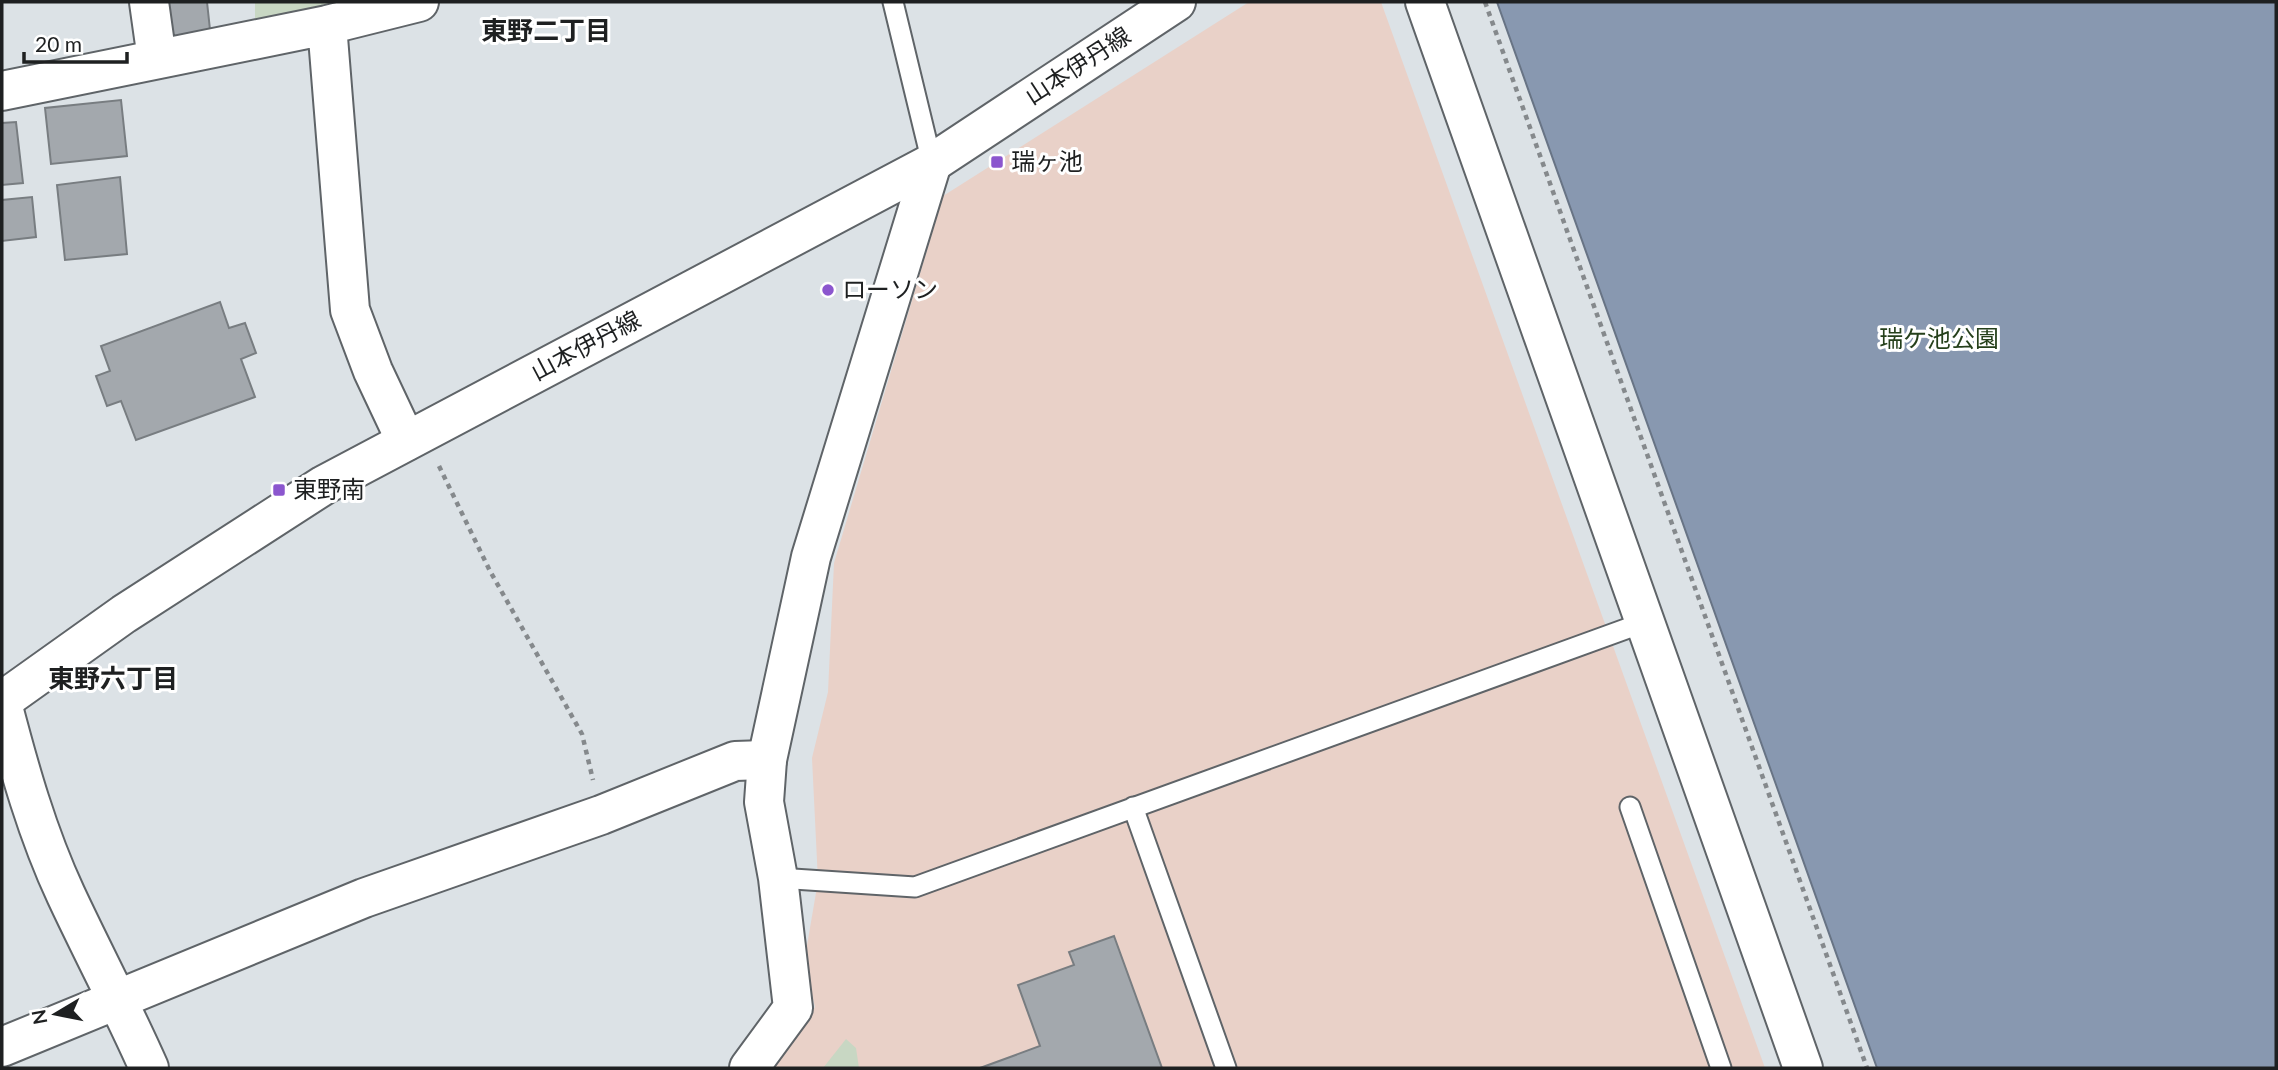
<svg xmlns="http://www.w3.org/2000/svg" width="2278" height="1070" viewBox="0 0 2278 1070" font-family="Lato,'Noto Sans JP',sans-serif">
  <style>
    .industrial { fill: #e9d1c8 }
    .green { fill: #c8d7c3 }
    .water { fill: #8898b0; stroke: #687485; stroke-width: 2 }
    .building { fill: #a3a8ad; stroke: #787d81; stroke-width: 2 }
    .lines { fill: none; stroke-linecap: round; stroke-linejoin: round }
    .service-casing { stroke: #5f6468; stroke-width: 23 }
    .minor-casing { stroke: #5f6468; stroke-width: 42 }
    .tertiary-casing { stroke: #5f6468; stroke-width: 42 }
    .secondary-casing { stroke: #5f6468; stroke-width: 42 }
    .path { stroke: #85898c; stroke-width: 4.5; stroke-dasharray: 5 5; stroke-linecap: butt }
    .service { stroke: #fff; stroke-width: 19 }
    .minor { stroke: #fff; stroke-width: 38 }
    .tertiary { stroke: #fff; stroke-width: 38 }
    .secondary { stroke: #fff; stroke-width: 38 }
    .poi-dot { fill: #8b56ce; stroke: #fff; stroke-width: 2.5 }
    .labels { text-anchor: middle; stroke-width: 6; stroke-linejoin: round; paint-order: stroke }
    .street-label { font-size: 24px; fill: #1e2021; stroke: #fff }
    .poi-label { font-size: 24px; fill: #1e2021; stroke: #fff; text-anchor: start }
    .park-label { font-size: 24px; fill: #25401b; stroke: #fff }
    .neighbourhood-label { font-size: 26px; font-weight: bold; fill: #1e2021; stroke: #fff }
  </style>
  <rect width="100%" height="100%" fill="#dce2e6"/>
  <!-- industrial -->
  <path class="industrial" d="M1249,2h132l384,1066h-992l42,-61 -11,-44 14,-82 -6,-123 16,-66 6,-129 109,-367z"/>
  <!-- green -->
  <path class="green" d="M255,2h111l-111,24z
    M846,1039l10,9 3,20h-36z"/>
  <!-- water -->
  <path class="water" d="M1497,2h779v1066h-399z"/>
  <!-- building -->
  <path class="building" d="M164,2h43l4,37 -43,4z
    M121,100l6,56 -76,8 -6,-56z
    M16,122l7,61 -21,2v-62z
    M120,177l7,77 -62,6 -8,-75z
    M32,197l4,40 -34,4v-41z
    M220,302l9,26 16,-5 11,30 -15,6 14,38 -119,43 -15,-39 -14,5 -11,-30 14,-5 -9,-25z
    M1114,936l48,132h-182l60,-22 -22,-61 56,-20 -5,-13z"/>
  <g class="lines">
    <defs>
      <path id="service" d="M893,2l39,161
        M1133,807l93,261
        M1630,807l91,261
        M778,878l137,9 730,-265"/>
      <path id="minor" d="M149,2l8,57
        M327,25l23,285 23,61 33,70
        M2,91l325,-66 92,-23
        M2,703c17,65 35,130 64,192 27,58 57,114 83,173
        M2,1047l362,-149 237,-83 134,-54 32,-1"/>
      <path id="tertiary" d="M1425,2l378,1066
        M749,1068l44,-60 -15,-130 -14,-76 3,-42 44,-203 121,-394"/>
      <path id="secondary" d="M2,701l122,-87 200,-129 608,-322 244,-161"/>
    </defs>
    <!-- service casing -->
    <use href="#service" class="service-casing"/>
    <!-- minor casing -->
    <use href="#minor" class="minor-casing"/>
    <!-- tertiary casing -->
    <use href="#tertiary" class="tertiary-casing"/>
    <!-- secondary casing -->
    <use href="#secondary" class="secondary-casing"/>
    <!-- path -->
    <path class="path" d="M1485,2l382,1066
      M439,466l51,105 92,163 11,46"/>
    <!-- service -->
    <use href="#service" class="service"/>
    <!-- minor -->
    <use href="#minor" class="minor"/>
    <!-- tertiary -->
    <use href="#tertiary" class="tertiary"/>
    <!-- secondary -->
    <use href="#secondary" class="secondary"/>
  </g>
  <!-- markers -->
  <g class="poi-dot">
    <rect x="990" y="155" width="14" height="14" rx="3.5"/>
    <circle cx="828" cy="290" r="7"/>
    <rect x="272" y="483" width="14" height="14" rx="3.5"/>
  </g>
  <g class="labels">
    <!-- street labels -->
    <g class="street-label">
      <text transform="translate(1078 66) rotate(-33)" y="8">山本伊丹線</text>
      <text transform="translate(586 346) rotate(-28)" y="8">山本伊丹線</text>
    </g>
    <!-- poi labels -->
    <g class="poi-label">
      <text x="1011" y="170">瑞ヶ池</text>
      <text x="842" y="298">ローソン</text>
      <text x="293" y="498">東野南</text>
    </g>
    <!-- park labels -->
    <g class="park-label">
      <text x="1939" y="347">瑞ケ池公園</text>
    </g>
    <!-- neighbourhood labels -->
    <g class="neighbourhood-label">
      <text x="546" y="40">東野二丁目</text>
      <text x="113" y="688">東野六丁目</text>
    </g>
  </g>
  <!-- border -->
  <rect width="2278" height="1070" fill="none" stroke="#1e2021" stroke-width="7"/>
  <!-- north arrow -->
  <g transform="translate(56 1014) rotate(260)" stroke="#ffffff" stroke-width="5" paint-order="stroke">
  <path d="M0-5L12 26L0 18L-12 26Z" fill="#1e2021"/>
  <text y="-10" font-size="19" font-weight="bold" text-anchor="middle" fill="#1e2021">N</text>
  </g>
  <!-- scale -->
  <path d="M24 52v10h103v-10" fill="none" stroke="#1e2021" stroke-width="3.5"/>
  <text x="35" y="52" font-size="21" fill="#1e2021" stroke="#ffffff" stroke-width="5" paint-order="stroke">20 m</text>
</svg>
